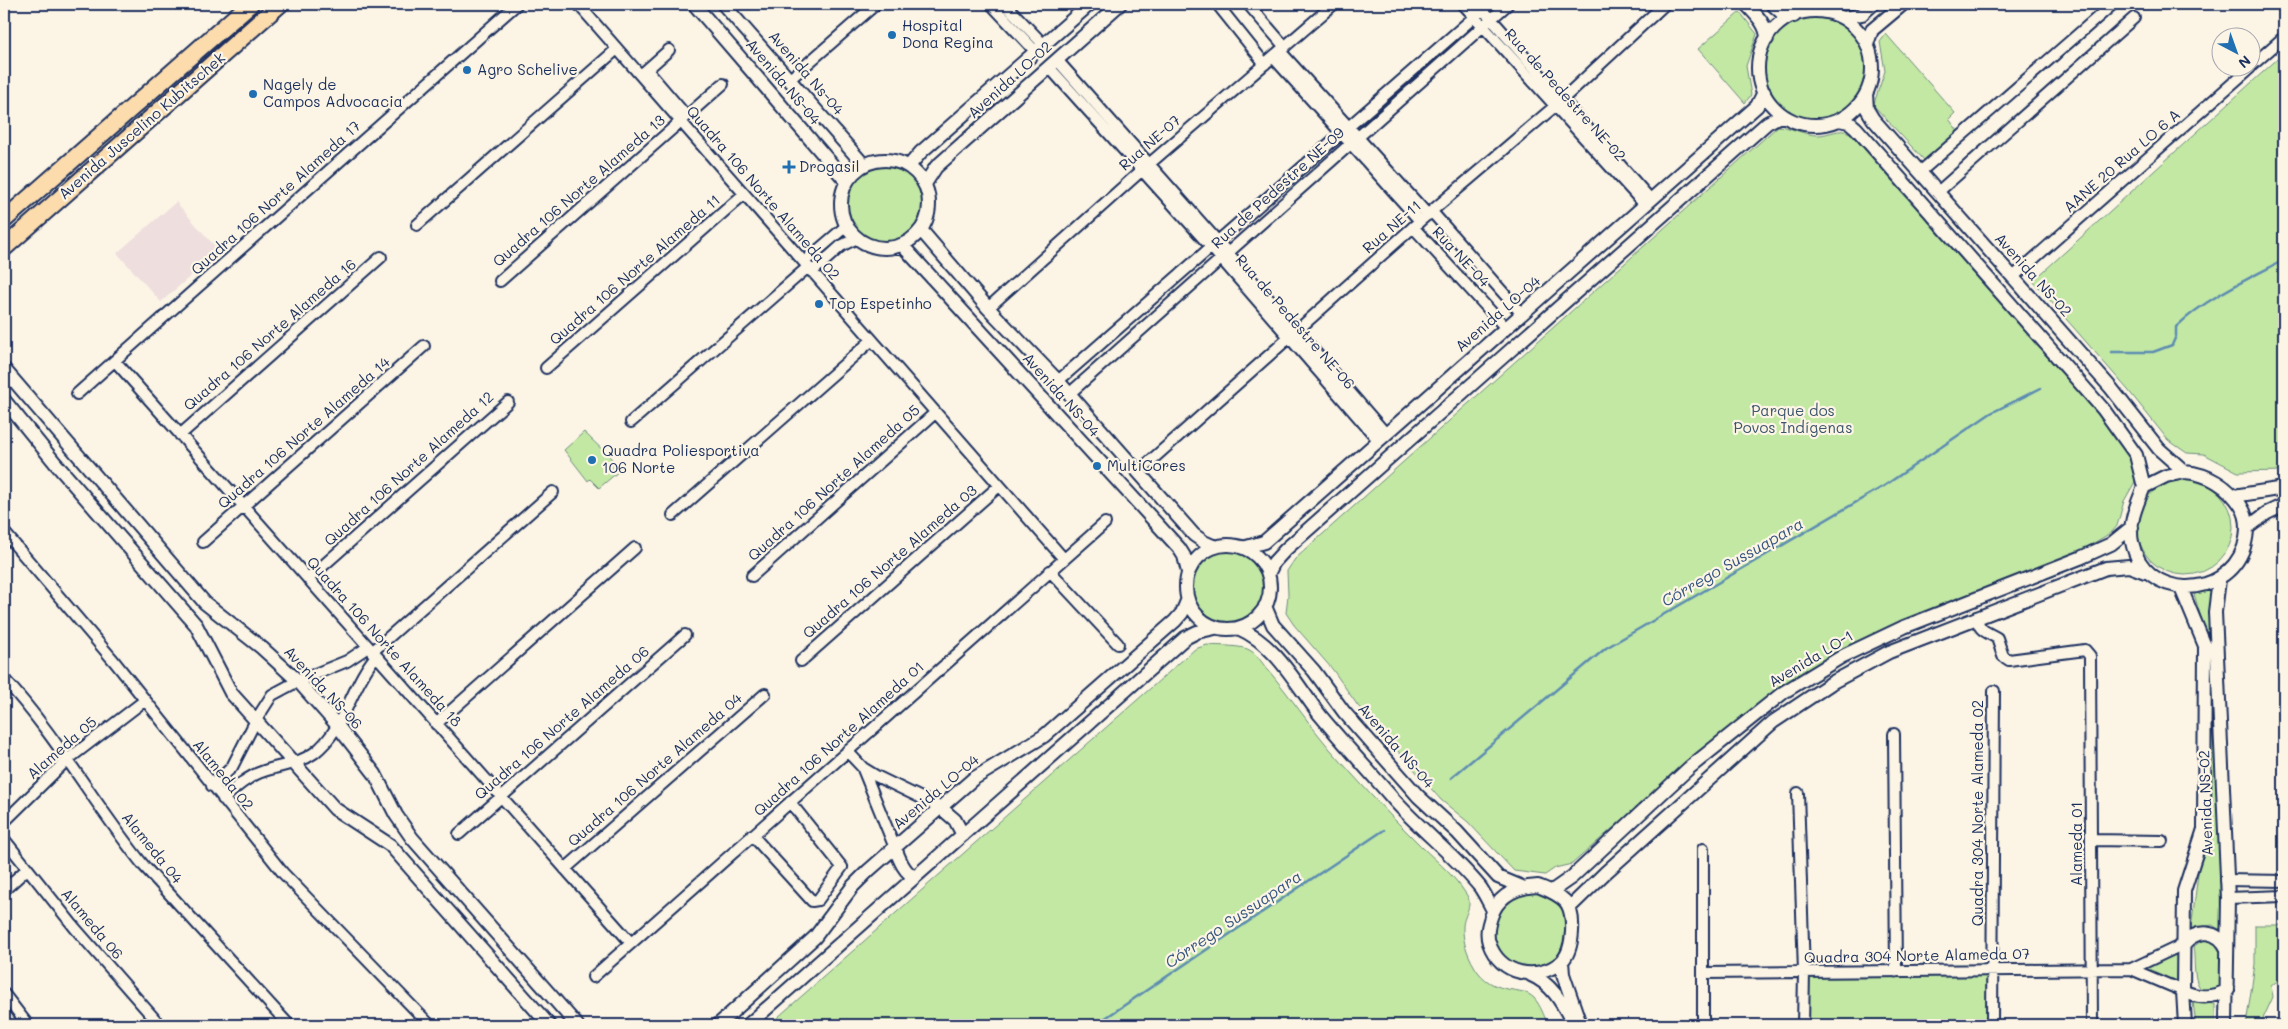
<svg xmlns="http://www.w3.org/2000/svg" width="2288" height="1029" viewBox="0 0 2288 1029" font-family="Mali,sans-serif">
  <style>
    .built { fill: #eedede }
    .green { fill: #c2e8a3; stroke: #6e8c80 }
    .lines { fill: none; stroke-linecap: round; stroke-linejoin: round }
    .stream { stroke: #5d8cb2; stroke-width: 2.5 }
    .minor-casing { stroke: #1b2f5e; stroke-width: 14 }
    .tertiary-casing { stroke: #1b2f5e; stroke-width: 16 }
    .primary-casing { stroke: #1b2f5e; stroke-width: 20 }
    .minor { stroke: #fcf5e5; stroke-width: 10 }
    .tertiary { stroke: #fcf5e5; stroke-width: 12 }
    .primary { stroke: #fcdcac; stroke-width: 16 }
    .poi-dot { fill: #1f6fb2; stroke: #fcf5e5; stroke-width: 2 }
    .labels { text-anchor: middle; stroke-width: 4.5; stroke-linejoin: round; paint-order: stroke }
    .poi-label { font-size: 15px; fill: #1b2f5e; stroke: #fcf5e5; text-anchor: start }
    .street-label { font-size: 15px; fill: #1b2f5e; stroke: #fcf5e5 }
    .park-label { font-size: 15px; fill: #3c546c; stroke: #fcf5e5 }
    .water-label { font-size: 16px; font-style: italic; fill: #365681; stroke: #fcf5e5 }
  </style>
  <rect width="100%" height="100%" fill="#fcf5e5"/>
  <filter id="ink" filterUnits="userSpaceOnUse"><feTurbulence type="fractalNoise" baseFrequency=".02" numOctaves="2"/><feDisplacementMap in="SourceGraphic" scale="10" xChannelSelector="R" yChannelSelector="G"/><feConvolveMatrix kernelMatrix="1 2 1 2 8 2 1 2 1" color-interpolation-filters="sRGB"/></filter>
  <g filter="url(#ink)">
    <!-- built -->
    <path class="built" d="M176,202l43,49 -58,51 -44,-49z"/>
    <!-- green -->
    <path class="green" d="M1740,12l17,22 -11,32 5,29 -6,8 -47,-54z
      M1765 68a51 51 0 1 1 102 0a51 51 0 1 1-102 0Z
      M1886,34l69,79 -6,6 9,12 -34,29 -49,-53 -1,-4 11,-32 -5,-29z
      M2284,53v418l-46,1 -34,-18 -17,-1 -19,-13 -40,-50 -95,-109z
      M1778,126c14,1 25,9 40,9 11,0 22,-8 32,-2l249,283 28,36 7,12 2,16 -12,21 -7,25 -5,6 -33,20 -102,39 -28,14 -48,19 -212,137 -117,103 -17,4 -10,7 -31,-4 -46,-49 -27,-22 -21,-24 -62,-70 -25,-36 -39,-45 -8,-12 2,-18 -1,-24 8,-12z
      M848 204a37 37 0 1 1 74 0a37 37 0 1 1-74 0Z
      M584,432l28,27 -2,2 9,10 -20,17 -9,-9 -2,2 -24,-31z
      M2137 527a48 48 0 1 1 96 0a48 48 0 1 1-96 0Z
      M1192 587a36 36 0 1 1 72 0a36 36 0 1 1-72 0Z
      M2213,589l8,341 -9,-5 -21,4 8,-63 7,-16 5,-36 -2,-169 -15,-51z
      M1207,645c10,1 37,0 44,6 7,4 12,14 18,20 21,25 39,52 60,77 27,31 55,62 85,91 17,18 39,34 52,55 8,11 -2,20 -3,32 -1,16 6,33 15,46 19,24 43,13 56,26 7,8 10,18 14,27h-779l426,-376z
      M1494 930a37 37 0 1 1 74 0a37 37 0 1 1-74 0Z
      M2255,925h29v51l-13,10 2,11 -13,28h-14l9,-61z
      M2204,939l10,2 7,9v37l-8,4 -9,1c-13,-11 -8,-30 -11,-45z
      M2184,944l-1,47 -52,-22z
      M1988,974l1,51h-182l1,-48 7,-2z
      M2193,1002l22,2v21h-19z"/>
    <g class="lines">
      <!-- stream -->
      <path class="stream" d="M2111,352h42l19,-7 4,-9v-9c30,-29 72,-48 108,-67
        M1451,778l155,-130 278,-162 107,-73 50,-25
        M1095,1025l289,-195"/>
      <defs>
        <path id="minor" d="M578,4l486,555
          M991,4l45,48
          M1005,4l39,41
          M1217,4l48,60
          M1248,4l37,43
          M1463,4l182,201
          M1478,4l173,196
          M1280,51l148,164
          M1273,57l147,164
          M1057,60l240,271 89,103
          M1049,67l162,180 168,194
          M2250,67l34,-30
          M647,70l35,41
          M643,73l26,-23
          M790,79l86,-75
          M1920,172l193,-168
          M1938,192l196,-174
          M1432,212l90,102
          M417,225l200,-176
          M1413,227l93,101
          M804,262l41,-35
          M812,272l29,-26 14,-7
          M2013,277l237,-209
          M500,281l223,-197
          M988,308l153,-137 193,-167
          M115,361l516,582
          M546,368l198,-174
          M1058,381l431,-377
          M77,394l440,-390
          M1069,394l439,-390
          M631,422l177,-155
          M180,435l201,-178
          M1138,472l282,-251 134,-114 111,-103
          M673,515l199,-175
          M4,532l110,129 169,212 147,152
          M203,542l221,-196
          M1050,571l68,73
          M752,576l183,-163
          M308,579l200,-177
          M1977,617c2,15 9,14 20,21l6,18 6,4 76,-10 5,6 2,369
          M372,652l181,-160
          M801,661l198,-175
          M4,679c53,57 91,127 140,187l145,159
          M436,724l199,-176
          M1894,734l2,238
          M847,751l16,17 13,8 64,31
          M863,769l32,79
          M212,786l20,-19 24,-47 16,-25 26,-14 49,-20 21,-14
          M1798,793l6,179 -1,53
          M223,799c12,-11 25,-23 41,-28 18,-6 35,-7 50,-18 30,-22 38,-69 62,-97
          M4,822l63,-62 77,-59
          M459,834l226,-199
          M752,835l60,66 6,-1 24,-33 -52,-65
          M4,839l71,89 85,97
          M2092,840l70,1
          M565,869l200,-175
          M2226,880l58,1
          M4,890l23,-21
          M2228,898l56,-2
          M2131,969l53,-25
          M1703,973l428,-4 52,22
          M593,977l512,-454
          M4,994l24,31
          M1703,1025v-176
          M1992,1025l2,-334"/>
        <path id="tertiary" d="M694,4l153,178
          M723,4l141,161
          M1746,4c9,10 21,20 21,35
          M1772,4l10,9 12,3
          M1758 68a57 57 0 1 1 114 0a57 57 0 1 1-114 0Z
          M1843,18l19,-4 11,-10
          M1867,44l5,-14 31,-26
          M1866,94l1,15 6,10 238,269 48,61 26,23
          M1839,120l10,2 7,6 247,281 33,46 8,32
          M841 204a44 44 0 1 1 88 0a44 44 0 1 1-88 0Z
          M909,166l12,-14 169,-148
          M925,184l11,-17 184,-163
          M921,230l67,78 70,73 136,154 10,7 11,5
          M902,245l277,303 5,8 4,16
          M4,369l201,234 57,45 36,33 39,44 38,49 21,41 16,23 165,187
          M4,400l52,64 140,161 35,68 104,116 55,36 159,180
          M2185,472c23,2 43,14 56,34 8,12 7,27 3,41 -19,54 -100,54 -112,-5 -4,-18 5,-38 12,-55l22,-11z
          M2234,496l50,-8
          M2247,528l20,-15 17,-8
          M1186 587a42 42 0 1 1 84 0a42 42 0 1 1-84 0Z
          M1243,548l21,-6 493,-436 7,-14
          M1268,574l6,-12 12,-13 481,-426 11,-6h8
          M2219,580l-4,32 13,286 -2,127
          M2181,588l24,58 -1,183 -20,62 -1,100 2,34
          M1265,606l8,19 41,46 30,41 74,84 39,36 41,45 24,10
          M1238,628c39,17 57,55 82,87 24,29 50,57 75,86 27,30 59,54 85,86 5,7 9,16 13,23
          M940,807l15,13 8,15
          M895,848c4,10 9,25 20,29
          M1538,886c10,4 19,7 27,15 11,12 9,50 -4,61 -24,20 -61,13 -72,-19 -3,-9 -1,-17 2,-26 7,-22 25,-30 47,-31z
          M1552,891l20,-14 117,-109 95,-76 59,-36 61,-29 176,-69 31,-14 21,-17
          M1569,908l36,-35 168,-151 60,-40 56,-30 217,-84 23,-2 16,6
          M2184,944c13,-16 34,-14 43,5
          M1562,961l1,13 16,47
          M1531,975c22,9 32,30 43,50
          M2183,991c16,8 30,7 45,-1
          M718,1025l97,-88 38,-51 15,-15 105,-92 71,-43 131,-115 7,-8 5,-12
          M748,1025l437,-387 12,-6 18,-4"/>
        <path id="primary" d="M4,220l246,-216
          M4,248l276,-244"/>
      </defs>
      <!-- minor casing -->
      <use href="#minor" class="minor-casing"/>
      <!-- tertiary casing -->
      <use href="#tertiary" class="tertiary-casing"/>
      <!-- primary casing -->
      <use href="#primary" class="primary-casing"/>
      <!-- minor -->
      <use href="#minor" class="minor"/>
      <!-- tertiary -->
      <use href="#tertiary" class="tertiary"/>
      <!-- primary -->
      <use href="#primary" class="primary"/>
    </g>
  </g>
  <!-- markers -->
  <g class="poi-dot">
    <circle cx="892" cy="35" r="5"/>
    <circle cx="467" cy="70" r="5"/>
    <circle cx="253" cy="94" r="5"/>
    <path d="M786.5 159.5h5v5h5v5h-5v5h-5v-5h-5v-5h5z"/>
    <circle cx="819" cy="304" r="5"/>
    <circle cx="592" cy="460" r="5"/>
    <circle cx="1097" cy="466" r="5"/>
  </g>
  <g class="labels">
    <!-- poi labels -->
    <g class="poi-label">
      <text x="902" y="31">Hospital<tspan x="902" dy="17">Dona Regina</tspan></text>
      <text x="477" y="75">Agro Schelive</text>
      <text x="263" y="90">Nagely de<tspan x="263" dy="17">Campos Advocacia</tspan></text>
      <text x="799" y="172">Drogasil</text>
      <text x="829" y="309">Top Espetinho</text>
      <text x="602" y="456">Quadra Poliesportiva<tspan x="602" dy="17">106 Norte</tspan></text>
      <text x="1107" y="471">MultiCores</text>
    </g>
    <!-- street labels -->
    <g class="street-label">
      <text transform="translate(806 73) rotate(49)" y="5">Avenida Ns-04</text>
      <text transform="translate(1010 80) rotate(-42)" y="5">Avenida LO-02</text>
      <text transform="translate(783 82) rotate(50)" y="5">Avenida NS-04</text>
      <text transform="translate(1565 95) rotate(48)" y="5">Rua de Pedestre NE-02</text>
      <text transform="translate(142 126) rotate(-41)" y="5">Avenida Juscelino Kubitschek</text>
      <text transform="translate(1150 143) rotate(-41)" y="5">Rua NE-07</text>
      <text transform="translate(2122 161) rotate(-41)" y="5">AANE 20 Rua LO 6 A</text>
      <text transform="translate(1278 188) rotate(-42)" y="5">Rua de Pedestre NE-09</text>
      <text transform="translate(579 191) rotate(-41)" y="5">Quadra 106 Norte Alameda 13</text>
      <text transform="translate(763 193) rotate(49)" y="5">Quadra 106 Norte Alameda 02</text>
      <text transform="translate(276 198) rotate(-42)" y="5">Quadra 106 Norte Alameda 17</text>
      <text transform="translate(1392 227) rotate(-41)" y="5">Rua NE-11</text>
      <text transform="translate(1461 257) rotate(47)" y="5">Rua NE-04</text>
      <text transform="translate(635 270) rotate(-41)" y="5">Quadra 106 Norte Alameda 11</text>
      <text transform="translate(2033 275) rotate(48)" y="5">Avenida NS-02</text>
      <text transform="translate(1498 314) rotate(-41)" y="5">Avenida LO-04</text>
      <text transform="translate(1295 322) rotate(49)" y="5">Rua de Pedestre NE-06</text>
      <text transform="translate(270 335) rotate(-41)" y="5">Quadra 106 Norte Alameda 16</text>
      <text transform="translate(1061 395) rotate(48)" y="5">Avenida NS-04</text>
      <text transform="translate(304 433) rotate(-41)" y="5">Quadra 106 Norte Alameda 14</text>
      <text transform="translate(409 469) rotate(-42)" y="5">Quadra 106 Norte Alameda 12</text>
      <text transform="translate(834 483) rotate(-42)" y="5">Quadra 106 Norte Alameda 05</text>
      <text transform="translate(890 562) rotate(-41)" y="5">Quadra 106 Norte Alameda 03</text>
      <text transform="translate(384 642) rotate(48)" y="5">Quadra 106 Norte Alameda 18</text>
      <text transform="translate(1811 659) rotate(-31)" y="5">Avenida LO-1</text>
      <text transform="translate(323 688) rotate(47)" y="5">Avenida NS-06</text>
      <text transform="translate(562 723) rotate(-41)" y="5">Quadra 106 Norte Alameda 06</text>
      <text transform="translate(839 739) rotate(-42)" y="5">Quadra 106 Norte Alameda 01</text>
      <text transform="translate(1396 746) rotate(49)" y="5">Avenida NS-04</text>
      <text transform="translate(62 748) rotate(-41)" y="5">Alameda 05</text>
      <text transform="translate(655 770) rotate(-41)" y="5">Quadra 106 Norte Alameda 04</text>
      <text transform="translate(223 775) rotate(51)" y="5">Alameda 02</text>
      <text transform="translate(936 792) rotate(-40)" y="5">Avenida LO-04</text>
      <text transform="translate(2206 803) rotate(-92)" y="5">Avenida NS-02</text>
      <text transform="translate(1978 813) rotate(-90)" y="5">Quadra 304 Norte Alameda 02</text>
      <text transform="translate(2077 844) rotate(-90)" y="5">Alameda 01</text>
      <text transform="translate(152 848) rotate(51)" y="5">Alameda 04</text>
      <text transform="translate(92 924) rotate(50)" y="5">Alameda 06</text>
      <text transform="translate(1917 956) rotate(-1)" y="5">Quadra 304 Norte Alameda 07</text>
    </g>
    <!-- park labels -->
    <g class="park-label">
      <text x="1793" y="416">Parque dos<tspan x="1793" dy="17">Povos Indígenas</tspan></text>
    </g>
    <!-- water labels -->
    <g class="water-label">
      <text transform="translate(1732 562) rotate(-30)" y="6">Córrego Sussuapara</text>
      <text transform="translate(1233 919) rotate(-34)" y="6">Córrego Sussuapara</text>
    </g>
  </g>
  <!-- margin -->
  <rect width="2288" height="1029" fill="none" stroke="#fcf5e5" stroke-width="20"/>
  <rect x="10" y="10" width="2268" height="1009" fill="none" stroke="#1b2f5e" stroke-width="2" filter="url(#ink)"/>
  <!-- north arrow -->
  <g transform="translate(2236 52) rotate(139)"><circle r="24" fill="#fcf5e5" stroke="#a2a6af"/>
  <path d="M0-4L9 19L0 12L-9 19Z" fill="#1f6fb2"/>
  <text y="-8" font-size="14" font-weight="bold" text-anchor="middle" fill="#1b2f5e">N</text>
  </g>
</svg>
